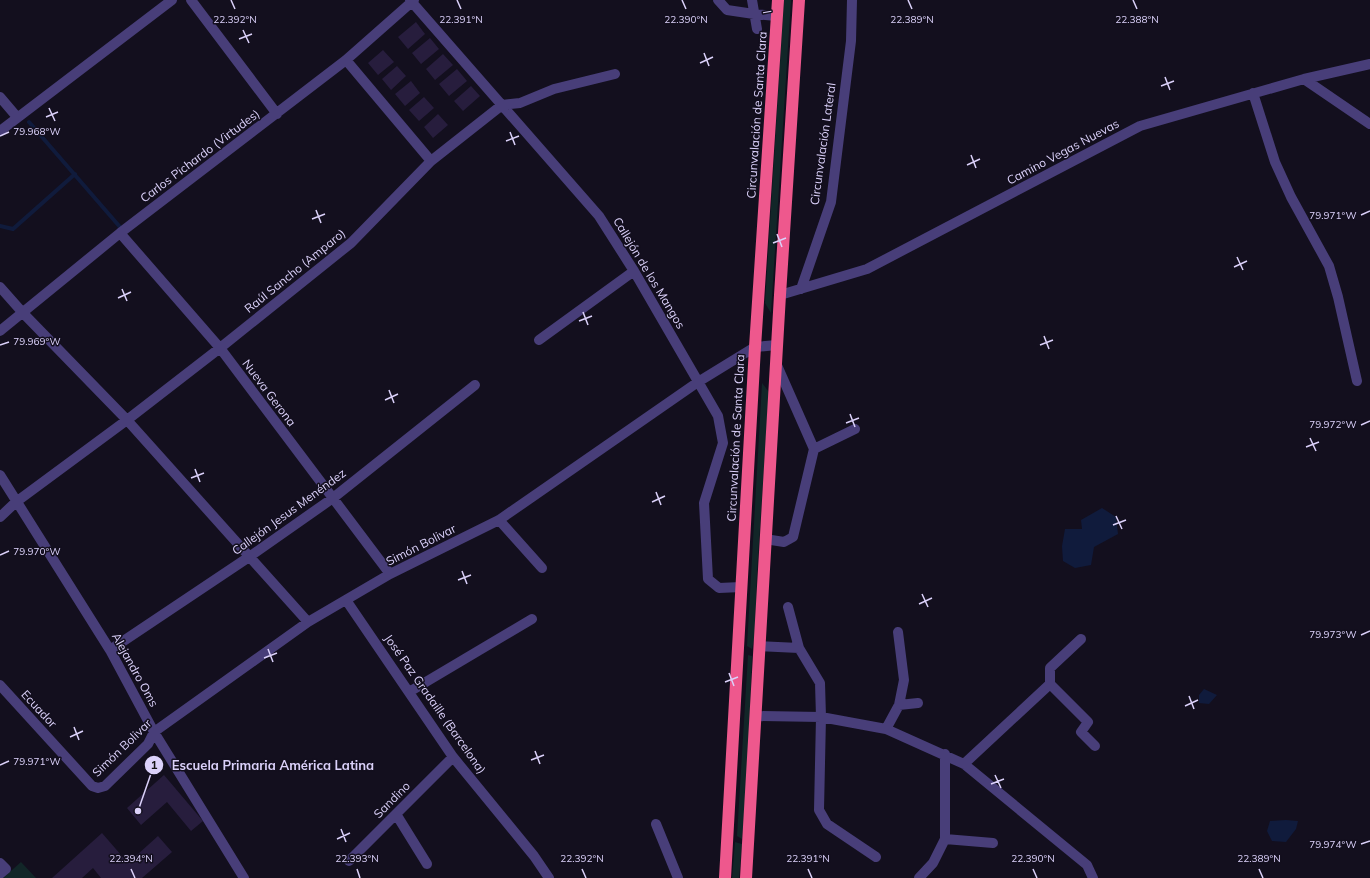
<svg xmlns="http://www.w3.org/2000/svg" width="1370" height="878" viewBox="0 0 1370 878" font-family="Mulish,sans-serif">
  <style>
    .green { fill: #122628 }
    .water { fill: #101b3c }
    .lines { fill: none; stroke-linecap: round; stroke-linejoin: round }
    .stream { stroke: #101b3c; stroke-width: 4 }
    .building { fill: #271d3d }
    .minor { stroke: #483e79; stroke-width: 10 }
    .highway { stroke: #ee588d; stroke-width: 12 }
    .ticks { fill: none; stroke: #dbd1fa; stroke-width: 1.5 }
    .labels { text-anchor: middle; stroke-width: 3; stroke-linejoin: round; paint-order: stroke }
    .street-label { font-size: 12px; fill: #dbd1fa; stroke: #130f1e }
    .ticks-label { font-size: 10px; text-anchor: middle; fill: #dbd1fa; stroke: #130f1e; stroke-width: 3; stroke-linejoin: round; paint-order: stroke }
    .leader { fill: none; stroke: #dbd1fa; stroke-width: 1.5 }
    .callout-dot { fill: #dbd1fa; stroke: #130f1e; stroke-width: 1.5 }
    .mark-label { font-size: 12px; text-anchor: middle; font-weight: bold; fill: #111 }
    .callout-label { font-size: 13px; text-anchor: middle; font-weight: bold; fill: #dbd1fa; stroke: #130f1e; stroke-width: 3; stroke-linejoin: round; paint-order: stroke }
  </style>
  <rect width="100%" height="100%" fill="#130f1e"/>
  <!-- green -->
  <path class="green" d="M784,0h7l-20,313 -6,-10z
    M762,383l7,9 -12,181 -2,62 -3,14 -5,-3z
    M748,655l4,1 -4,111 -6,72 -5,-3z
    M735,842l7,2 -3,34h-7z
    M21,862l15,16h-33z"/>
  <!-- water -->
  <path class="water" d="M1102,508l14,9 2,17 -24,13 -3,18 -16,3 -12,-7 -1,-15 3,-17h17l-1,-9z
    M1204,689l13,6 -8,9 -10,-1v-8z
    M1286,820l12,1 -2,8 -10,13 -14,-1 -5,-10 3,-10z"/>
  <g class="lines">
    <!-- stream -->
    <path class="stream" d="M29,122l91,105
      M0,226l13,3 62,-55"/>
  </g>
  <!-- building -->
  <path class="building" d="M416,22l9,12 -17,15 -10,-12z
    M430,38l9,11 -18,15 -9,-11z
    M383,50l11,12 -16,13 -10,-12z
    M443,54l10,11 -18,15 -9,-11z
    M397,66l9,10 -15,14 -9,-11z
    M457,69l10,12 -18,15 -10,-12z
    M411,81l9,12 -15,13 -10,-12z
    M471,86l9,10 -17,15 -9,-10z
    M424,97l10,11 -15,13 -10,-11z
    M438,114l10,11 -15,13 -9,-11z
    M164,775l39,46 -12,10 -24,-29 -26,23 -14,-17z
    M102,833l26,30 30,-27 14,16 -30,26h-41l-8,-10 -11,10h-30z"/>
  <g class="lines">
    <!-- minor -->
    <path class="minor" d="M191,0l86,114
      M410,0l189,216 35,55 84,145 5,27 -19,60 4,76 11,9 22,-1
      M718,0l9,10 27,4 23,2
      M752,0l5,29
      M346,60l85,101
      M1304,79l66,45
      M1253,93l22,69 16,35 38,69 9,31 19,84
      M0,97l17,20
      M0,131l172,-131
      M120,233l100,115 170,226
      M0,287l23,26 104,107 181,202
      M801,289l30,-87 20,-161 1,-41
      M780,295l87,-26 273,-143 164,-47 66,-15
      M0,331l120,-98 226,-173 68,-60
      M539,340l95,-69
      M814,449l41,-20
      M0,475l110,175 44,82 90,146
      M0,517l16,-15 111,-82 93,-72 131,-105 80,-82 71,-56 18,-2 34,-14 61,-15
      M499,520l43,48
      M765,539l19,3 9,-5 21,-88 -38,-86
      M346,600l107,157 81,99 15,22
      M788,607l11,41 21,35 1,34 -2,93 8,14 49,33
      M898,632l6,48 -5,25
      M759,646l40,2
      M110,650l139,-93 84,-59 142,-113
      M1050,684l38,38 -7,10 14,14
      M0,685l92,101 6,2 7,-2 43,-42 6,-12 154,-110 82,-48 109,-54 199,-138 57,-35 22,-2
      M409,692l123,-73
      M755,716l66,1 65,12 78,35 123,101 6,13
      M886,729l13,-24 19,-2
      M964,764l86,-80v-16l31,-29
      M396,814l31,50
      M656,824l22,54
      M945,839l48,4
      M349,861l104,-104
      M0,863l6,6 -6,5
      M919,878l14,-15 12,-24v-85"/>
    <!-- highway -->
    <path class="highway" d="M725,878l30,-531 23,-347
      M746,878l34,-583 19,-295"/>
  </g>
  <!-- ticks -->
  <path class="ticks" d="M231,0l4,9M457,0l4,9M682,0l4,9M908,0l4,9M1133,0l4,9M243,30l6,13M239,39l13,-5M704,53l5,13M700,63l13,-6M1165,77l5,13M1161,86l13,-5M49,108l6,13M46,117l12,-5M510,132l5,13M0,136l9,-4M506,141l13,-5M971,155l5,13M967,165l13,-6M316,210l5,13M1361,215l9,-4M312,219l13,-5M777,234l5,13M773,243l13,-5M1237,257l6,13M1234,267l13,-6M122,289l5,12M118,298l13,-6M583,312l5,13M579,321l13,-5M1044,336l5,13M0,345l9,-3M1040,345l13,-5M389,390l5,13M385,400l13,-6M850,414l5,13M846,423l13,-5M1361,425l9,-4M1310,438l6,13M1306,447l13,-5M195,469l5,13M191,478l13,-5M656,492l5,13M652,502l13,-6M1116,516l6,13M1113,525l13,-5M0,555l9,-4M462,571l5,13M458,580l13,-5M922,594l6,13M919,604l13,-6M1361,635l9,-4M268,649l5,13M264,658l13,-5M729,673l5,13M725,682l13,-5M1189,696l5,13M1185,706l13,-6M74,727l5,13M70,737l13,-6M535,751l5,13M531,760l13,-5M0,765l9,-4M995,775l6,13M991,784l13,-5M341,829l5,13M337,839l13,-6M1361,844l9,-3M131,869l4,9M357,869l3,9M582,869l4,9M808,869l4,9M1033,869l4,9M1259,869l4,9"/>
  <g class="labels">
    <!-- street labels -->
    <g class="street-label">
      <text transform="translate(767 12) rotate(79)" y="4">I</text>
      <text transform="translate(757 115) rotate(-86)" y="4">Circunvalación de Santa Clara</text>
      <text transform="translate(823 144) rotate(-82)" y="4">Circunvalación Lateral</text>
      <text transform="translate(1063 152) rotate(-28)" y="4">Camino Vegas Nuevas</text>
      <text transform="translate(200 156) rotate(-37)" y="4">Carlos Pichardo (Virtudes)</text>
      <text transform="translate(295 271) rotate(-39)" y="4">Raúl Sancho (Amparo)</text>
      <text transform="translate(649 273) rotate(59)" y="4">Callejón de los Mangos</text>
      <text transform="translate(269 393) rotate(53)" y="4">Nueva Gerona</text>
      <text transform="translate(736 438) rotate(-87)" y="4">Circunvalación de Santa Clara</text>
      <text transform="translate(289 512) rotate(-36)" y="4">Callejón Jesus Menéndez</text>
      <text transform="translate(421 545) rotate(-27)" y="4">Simón Bolivar</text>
      <text transform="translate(135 670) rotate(61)" y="4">Alejandro Oms</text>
      <text transform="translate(435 704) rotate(55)" y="4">José Paz Gradaille (Barcelona)</text>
      <text transform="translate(39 709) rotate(47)" y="4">Ecuador</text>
      <text transform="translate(122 748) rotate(-44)" y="4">Simón Bolivar</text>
      <text transform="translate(392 800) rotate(-45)" y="4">Sandino</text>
    </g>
  </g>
  <g class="ticks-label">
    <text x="235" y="23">22.392°N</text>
    <text x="461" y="23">22.391°N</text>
    <text x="686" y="23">22.390°N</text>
    <text x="912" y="23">22.389°N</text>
    <text x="1137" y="23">22.388°N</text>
    <text x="37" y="135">79.968°W</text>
    <text x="1333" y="219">79.971°W</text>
    <text x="37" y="345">79.969°W</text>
    <text x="1333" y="428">79.972°W</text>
    <text x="37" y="555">79.970°W</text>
    <text x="1333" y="638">79.973°W</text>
    <text x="37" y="765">79.971°W</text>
    <text x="1333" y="848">79.974°W</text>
    <text x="131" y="862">22.394°N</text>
    <text x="357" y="862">22.393°N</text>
    <text x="582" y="862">22.392°N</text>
    <text x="808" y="862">22.391°N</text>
    <text x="1033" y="862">22.390°N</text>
    <text x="1259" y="862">22.389°N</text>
  </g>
  <!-- callouts -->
  <path class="leader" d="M138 811L154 765"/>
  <g class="callout-dot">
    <circle cx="138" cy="811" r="4"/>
    <circle cx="154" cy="765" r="10"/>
  </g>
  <g class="mark-label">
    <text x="154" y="769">1</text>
  </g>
  <g class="callout-label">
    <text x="273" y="770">Escuela Primaria América Latina</text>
  </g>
</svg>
